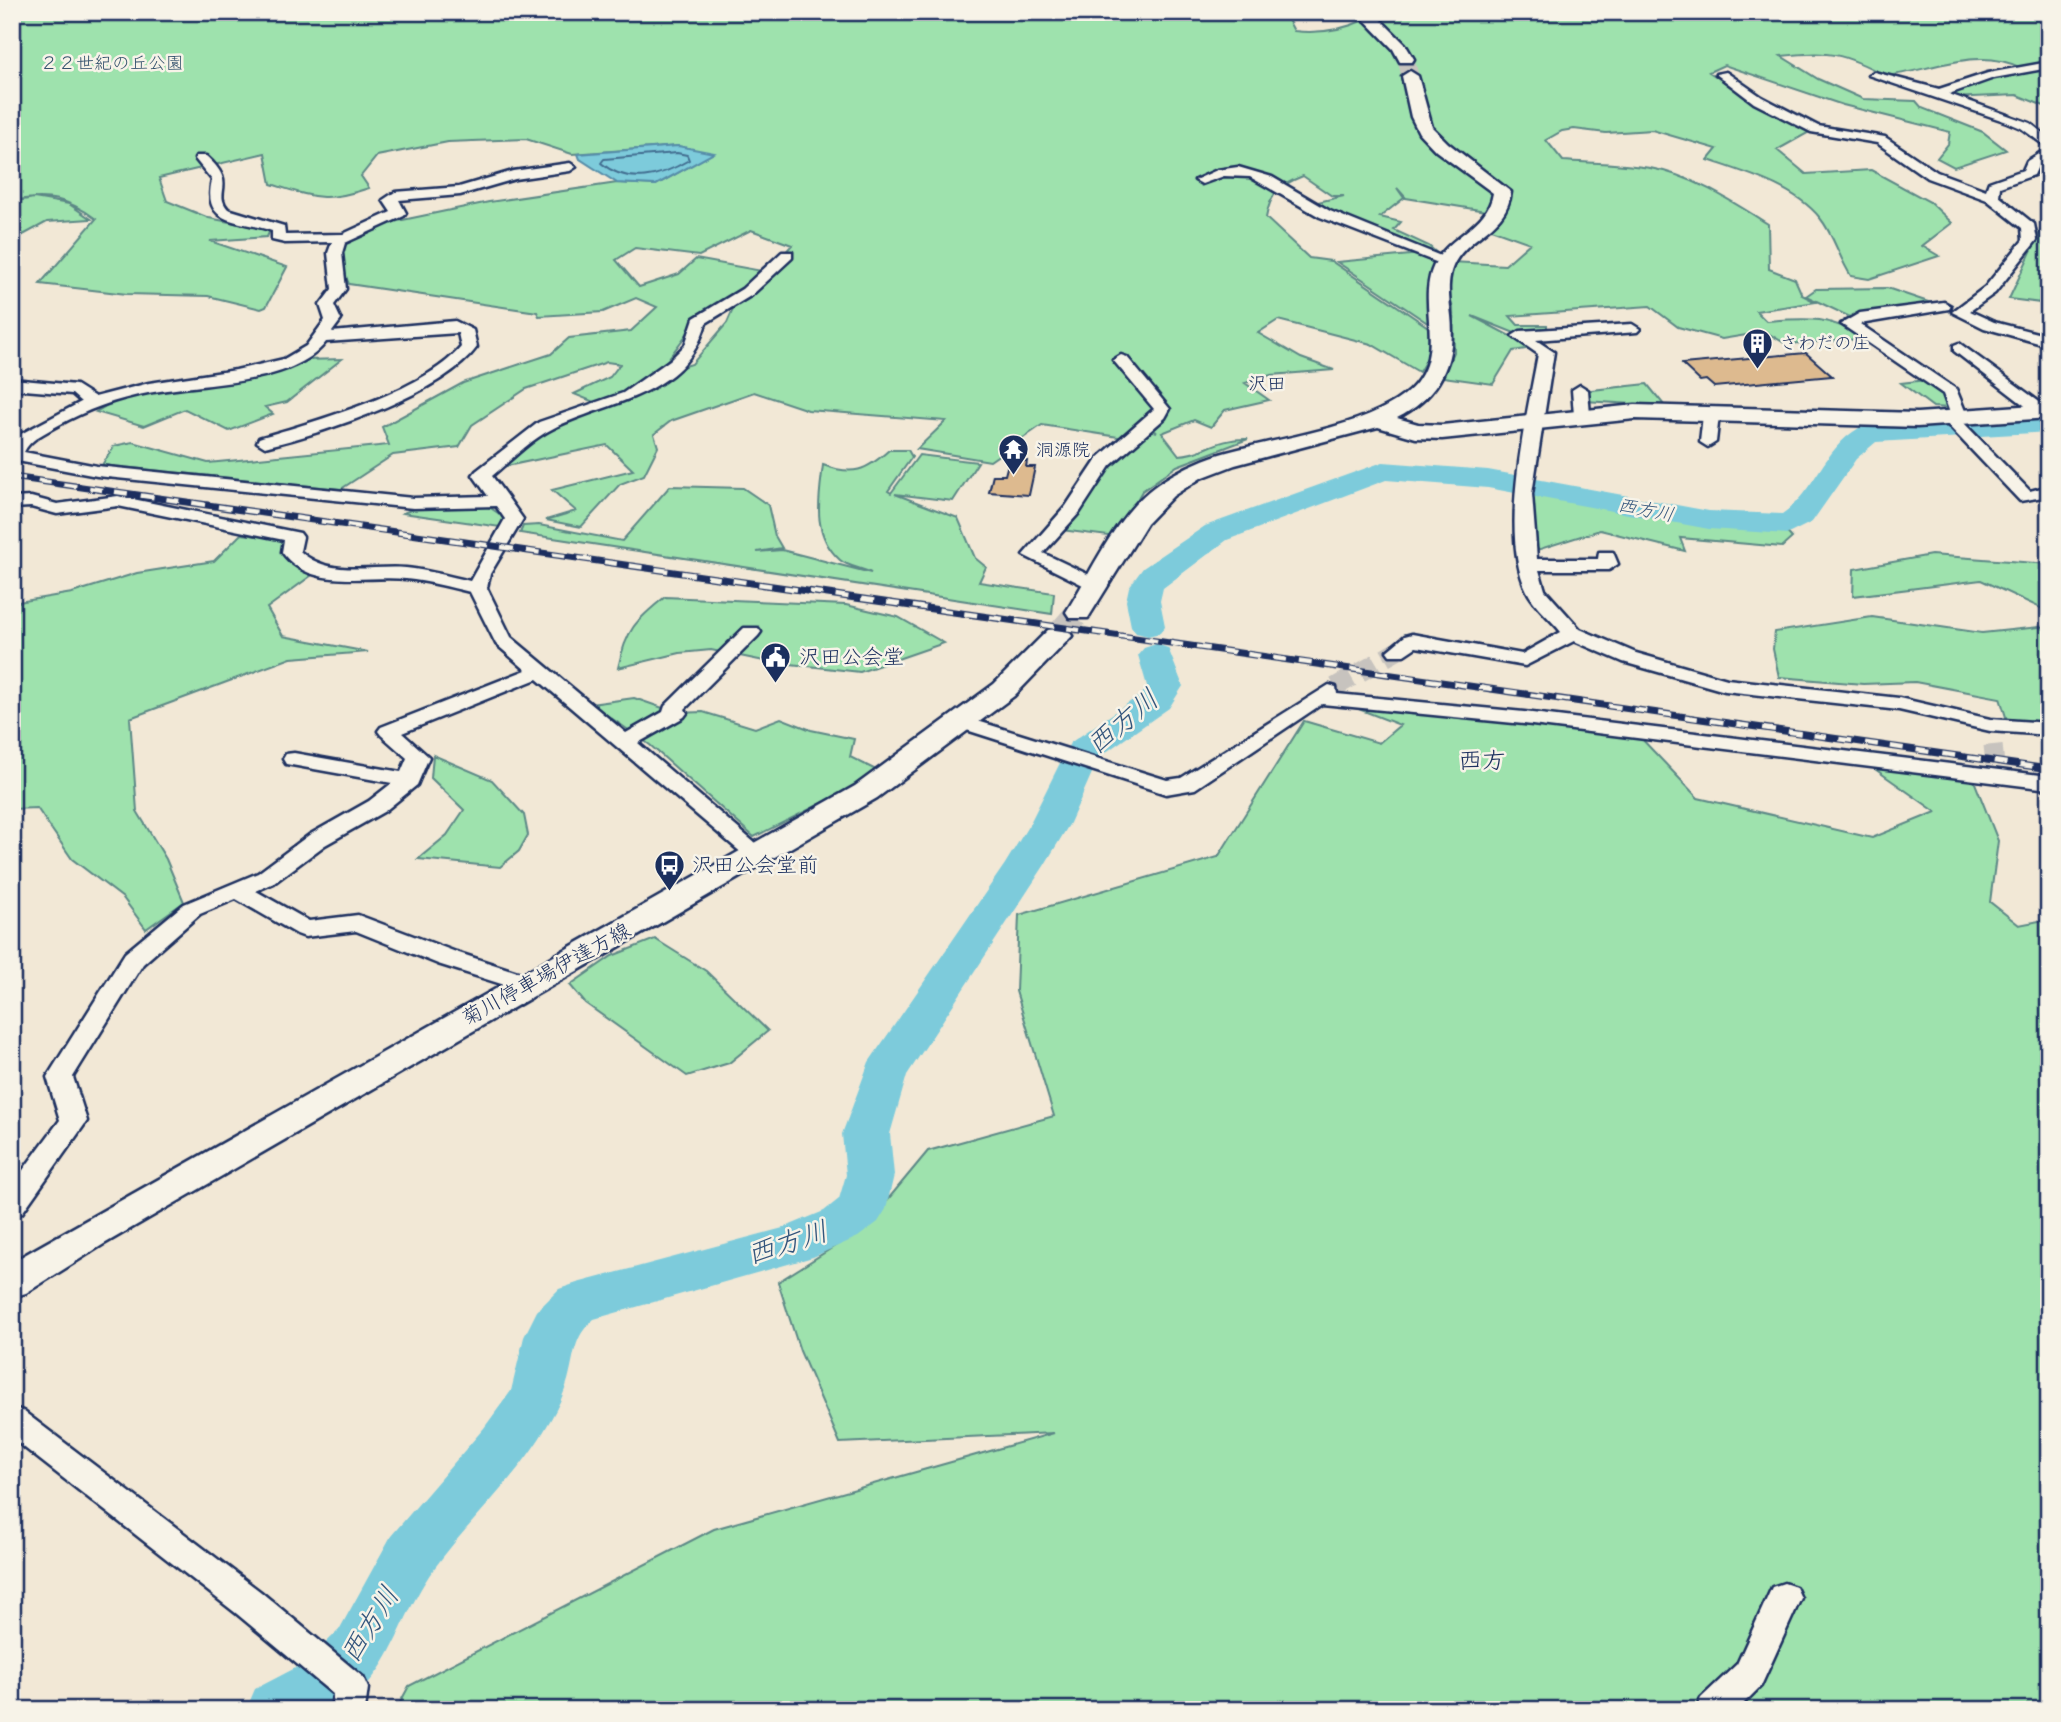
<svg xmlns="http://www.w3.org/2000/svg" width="2061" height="1722" viewBox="0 0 2061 1722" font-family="Dekko,'Klee One',sans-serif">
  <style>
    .green { fill: #9ee2ad; stroke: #5c8886; stroke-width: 2; fill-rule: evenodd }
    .water { fill: #7dcbdb; stroke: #568da9; stroke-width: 2 }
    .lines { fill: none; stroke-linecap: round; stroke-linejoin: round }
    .shore { stroke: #426d90; stroke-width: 2 }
    .river { fill: #7dcbdb; fill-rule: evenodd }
    .building { fill: #ddba8f; stroke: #1b2f5e; stroke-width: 2 }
    .street-tunnel { stroke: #c7c3be; stroke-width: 19; stroke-dasharray: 19 10; stroke-linecap: butt }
    .secondary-tunnel-far1 { stroke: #c7c3be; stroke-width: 17; stroke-dasharray: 17 8; stroke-linecap: butt }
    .secondary-tunnel { stroke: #c7c3be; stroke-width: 26; stroke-dasharray: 26 13; stroke-linecap: butt }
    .street-casing { stroke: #1b2f5e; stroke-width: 5 }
    .secondary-casing { stroke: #1b2f5e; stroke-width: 5 }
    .street { fill: #f7f3e8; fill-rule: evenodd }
    .secondary { fill: #f7f3e8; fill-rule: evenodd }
    .rail-casing { stroke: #1b2f5e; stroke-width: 7 }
    .rail { stroke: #f7f3e8; stroke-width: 4.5; stroke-dasharray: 13; stroke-linecap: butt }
    .labels { text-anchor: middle; stroke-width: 5; stroke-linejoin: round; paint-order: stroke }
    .far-park-label { font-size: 18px; fill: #35536e; stroke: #f7f3e8 }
    .far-poi-label { font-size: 18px; fill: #1b2f5e; stroke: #f7f3e8; text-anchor: start }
    .far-neighbourhood-label { font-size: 19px; fill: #1b2f5e; stroke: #f7f3e8 }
    .far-water-label { font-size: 19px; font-style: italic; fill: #34567d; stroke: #f7f3e8 }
    .poi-label { font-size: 21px; fill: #1b2f5e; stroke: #f7f3e8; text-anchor: start }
    .street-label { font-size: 21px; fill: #1b2f5e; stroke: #f7f3e8 }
    .quarter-label { font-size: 24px; fill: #1b2f5e; stroke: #f7f3e8 }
    .near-water-label { font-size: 28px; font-style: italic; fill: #34567d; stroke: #f7f3e8 }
  </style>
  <rect width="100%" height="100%" fill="#f2e8d6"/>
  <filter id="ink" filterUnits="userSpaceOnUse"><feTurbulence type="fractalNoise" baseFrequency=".0143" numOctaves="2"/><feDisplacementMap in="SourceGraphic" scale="14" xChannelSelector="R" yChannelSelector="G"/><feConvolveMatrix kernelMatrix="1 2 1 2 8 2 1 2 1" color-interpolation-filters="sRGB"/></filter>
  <g filter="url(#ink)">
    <!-- green -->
    <path class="green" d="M12,12h1279l-5,4 8,15c26,3 49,-1 72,-12l1,-7h682v96l-32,-13 -67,3 -1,-6 72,-24c-43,-22 -91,3 -135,8 -44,-24 -57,-25 -105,-20l37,23 45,20 53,2 6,7 61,24 23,18 -52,17 -17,-9 11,-14 2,-12 -107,-27 -119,-40 -15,7 61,39 45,18 -38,21 29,24 65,-4 59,32 22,21 -30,23 17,10 -70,23 -18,-3c-12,-18 -17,-41 -31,-58 -26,-32 -74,-45 -112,-58l9,-11 -65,-19 -46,3 -32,-4 -12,2 -16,9 17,21c28,2 59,2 87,7 42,7 83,34 118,56l1,45 26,10 7,16 14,7 -60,9 10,10c40,-3 65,-6 98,18l-78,5 -25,-15 4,3 -43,7 -44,-12 -28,-21 -140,10 8,9h29v7l-30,2 -45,-18 61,32 -20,3 -20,33 -50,-7 11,-25 -1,-44 -6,-17 5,-29 53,3 25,-22 -42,-15 10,-15 -92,-15 -9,-10 7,10 -24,19 21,5 -7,8 35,16 10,9 -91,-32 -39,-19 35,-8h-12l-29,-20c-23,9 -33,17 -37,42l43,40 22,3 100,68 -2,26 -10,17 -48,-28 -93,-24 -20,13 43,25 33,12 -63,5 -26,8 24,17 -44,10 -14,17 -17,-7 -32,13 17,22c26,-1 36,-17 69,-16l-71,27 -35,25 -26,46 -63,-8 52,-68 42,-32 10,3 -9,-5 -17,12 -89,-14 -52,36 -73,-12 29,-28 -138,-11 -54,-18 -83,29 -17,13 4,13 -14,28 -24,9 -39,43 -35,-7 30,-9 -24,-21 81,-20 -26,-25 -110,23 53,-42 84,-29 32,-25 26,-8 35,-41 10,-23 -38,18 -40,53 -34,24 -24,10 -27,-11 36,-17 10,-13 -13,-2 -81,27 -54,36 -13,22 -66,8 -52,34 -239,-24 12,-19 19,-4 75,21 181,-18 -7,-18 81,-44 88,-29 18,-16 62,-7 26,-24 -21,-9 -33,14 -64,4 -2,-4 -188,-28 -9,-20 4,-24 49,-18 96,-20 128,-19 39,2 55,-31 -33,-8 -106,8 -46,-15 -78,3 -71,14 -16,20 8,12c-45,15 -53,10 -98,-4l-6,-31 -106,25 8,23 42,17 61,12 -3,7 -57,4 77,26 -21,40 -5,2 -53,-13 -81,-2 -87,-10 56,-65c-28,-21 -49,-25 -84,-18zM751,230l41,15 -25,27 -71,-13 -17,15 -40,13 -23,-27 19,-12 64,8z
      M34,198l35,6 22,15 -44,3 -35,19v-39z
      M2049,226v78l-40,-5 32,-69z
      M1421,254l19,8 -8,64 -95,-64z
      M1887,288l50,17 -85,13 -46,-22 10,-7z
      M342,359l-55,43 -22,5 8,7 -44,17 -44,-22 -41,17 -48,-14 28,-17 178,-35z
      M1926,380l22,17 2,11 -17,-1 -32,-24z
      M1647,384l18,22 -80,-5 -2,-10z
      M889,450h19l4,7 -24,34 3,2 28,-38 59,7 -25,39 -58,-7 63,24 17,40 11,9 -7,15 75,11 -2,21 -532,-81 3,-7 16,-1 83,16 48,-55 73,2 25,17 7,31 7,12 -25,4 25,-2 89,23c-8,-5 -23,-6 -31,-13 -29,-26 -21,-61 -17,-95 30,11 43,6 66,-15z
      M1532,494l68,8 110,21 74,6 8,9 -10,9 -102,-9 5,13 -85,-21 -63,20z
      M486,505l18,12 -4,10 -97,-14 13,-5z
      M241,534l44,5 3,21 24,15 -45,33 16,28 85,16 -77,6 -161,60 7,93 29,48 18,43 -38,27 -23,-31 -51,-39 -35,-51 -25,1v-206l60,-10 65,-20 77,-12z
      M1931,555l118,9v48l-68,-32 -128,16 1,-27z
      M665,597l181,8 52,12 46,26 -84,29 -96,-11 -53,-11 -31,3 -62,15c8,-38 17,-47 47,-71z
      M1872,617l110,16 67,-7v97l-42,-3 -7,-22 -85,-16 -52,2 -84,-7 -6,-28 2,-17z
      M634,698l43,15 26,-1 52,16 26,-10 30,12 43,9 -4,18 32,16 -128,64 -104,-92 -59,-41z
      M1333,699l306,37 59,62 174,40 64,-26 -64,-45 101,11 25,63 -8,61 29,23 30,-6v791h-1653l13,-24 305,-157 340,-96 -214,10 -40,-92 -22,-69 87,-55 63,-76 126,-35 -38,-125 3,-76 199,-58 86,-136 75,22 21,-18z
      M433,755l59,25 32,35 4,20 -9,16 -19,16 -82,-8 29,-24 17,-25 -33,-32z
      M655,939l51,32 62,60 -39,32 -42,13 -102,-73 -15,-18 42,-29z"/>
    <!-- water -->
    <path class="water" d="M678,146l36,7 -58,32 -39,-2 -37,-24 -2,-5z"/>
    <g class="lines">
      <!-- shore -->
      <path class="shore" d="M677,153l10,2 2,5c-29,17 -60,26 -88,3l3,-4z"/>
      <!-- river -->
      <path class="river" d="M2049,414v18l-173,10 -20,17 -44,63 -24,12 -79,-5 -221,-41 -102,-8 -159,60 -64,48 -3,13 5,25 -5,7 -12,3 -12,-3 -5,-7 -5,-25 3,-14 14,-19 62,-42 178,-64 105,8 221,41 73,3c33,-22 41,-65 77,-86z
        M1156,644l12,4 15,38 -14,22 -70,49 -29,66 -26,43 -137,209 -17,59 4,41 -8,34 -8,13 -20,15 -45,20 -219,62c-21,18 -19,36 -26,61 -4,14 -10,27 -17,39 -31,57 -81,100 -118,151 -37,52 -36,98 -94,140h-93l9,-21 50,-26 34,-33 52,-94 93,-108 27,-37 13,-54 13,-26 22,-22 18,-6 206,-55 41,-17 15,-12 7,-24 -4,-41 27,-72 136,-198 25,-41 40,-80 73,-50 4,-7 -9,-31 6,-7z"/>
    </g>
    <!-- building -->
    <path class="building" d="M1806,353l26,23 -118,11 -8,-7 -6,1 -18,-17z
      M1009,460l18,1 -1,6h9l-6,28 -40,-3 4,-17h12z"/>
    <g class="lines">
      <!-- street-tunnel -->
      <path class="street-tunnel" d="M1335,687l62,-36
        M1993,745l2,19"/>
      <!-- secondary-tunnel-far1 -->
      <path class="secondary-tunnel-far1" d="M1406,59l4,17"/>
      <!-- secondary-tunnel -->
      <path class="secondary-tunnel" d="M1058,636l21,-24"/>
      <defs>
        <path id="street" d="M2049,62v6l-55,10 -45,16 81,29 19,15v20l-11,8 -4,9 -34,12 -1,9 35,28 3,16 -42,53 -25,18 24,11 55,14v10l-65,-18 -32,-16 33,-25 38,-47 -1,-12 -35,-28 -60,-22 -50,-35 -66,-11 -57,-29 -38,-29 10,-2 36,25 56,29 67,11 52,35 49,18 3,-8 34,-12 4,-9 21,-13 -27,-20 -14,-6 -139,-47 6,-3 65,17 49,-16z
          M196,156h10c33,29 6,35 22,53l56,17 1,9 58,-1 48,-22 -8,-12 12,-8 64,-5 54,-16 57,-8 6,4 -6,4 -55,8 -55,16 -61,5 7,13 -2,3 -59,27 -3,10 4,36 -12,16 7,15 -9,12 123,-11 18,9 4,17c-35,48 -154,86 -212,100l-8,-5 2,-4c57,-17 164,-46 202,-91l-3,-14 -132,9c-33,44 -127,41 -178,51 -32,6 -62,17 -91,33 -12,7 -27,13 -33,26l73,14 316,32 75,-2 -15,-21 3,-4 63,-49 84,-29 47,-33 15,-15 9,-27 48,-29 40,-37h10v6l-40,37 -46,28c-21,75 -98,77 -154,106 -22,11 -42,32 -60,47l31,43 -33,55 -3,14 24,49 115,96 37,-21 2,-6 79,-78h14l3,4 -3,4 -73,73 2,4 -3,4 -46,26 131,112 -3,5h-16l-213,-181 -135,54 27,24 -12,28 -32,26 -60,34 -51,38 -18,8 53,30 49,-6 8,3 90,34 80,26 3,6 -3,6 -9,2 -89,-28 -82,-33 -51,6 -8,-3 -61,-35 -36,15 -57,50 -70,113 14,44 -65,92 -10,3v-31l48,-65 -13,-43 78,-124 59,-49 74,-31 51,-38 60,-34 23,-18 -106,-19 -3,-5 3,-5 8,-1 107,19 6,-14 -26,-23 -3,-4 3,-4 145,-57 -30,-26 -26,-52c-21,-5 -42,-11 -64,-13 -41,-4 -96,12 -124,-27l2,-12 -166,-34 -61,8 -26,-7 -19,1v-10l19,-1 26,7 61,-8 182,37 3,4 -3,14c29,27 70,14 106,17 21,2 43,8 64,13l35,-62 -9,-13 -83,2 -316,-32 -85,-16v-18l7,-7 62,-33 -9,-8 -60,-5v-10l64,6 19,12 54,-14 87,-13 48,-11 22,-13 19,-26 -5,-15 12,-16 -4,-36 4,-11 -47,1 -13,-3v-9c-31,-12 -71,-4 -60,-51l-17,-21z
          M1238,167l34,10 58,34 123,50 -12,3 -121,-47 -70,-40 -26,-1 -22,8 -7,-4 22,-10z
          M1944,302l7,4 -2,3 -89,15 96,65 12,29 -5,4 67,69 19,-5v10l-29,5 -76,-80 -2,-3 8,-5 -7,-19 -102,-70 19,-11z
          M1632,324l8,5 -3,3 -101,8 18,12 -22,142 5,65h61l1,-7h14l5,12 -9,6h-70l6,20 35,39 56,24 91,26 172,19 91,21 59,4v12l-59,-4 -91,-21 -174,-19 -102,-29 -49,-21 -49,25 -109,-19 -12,8h-14l-3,-4 18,-15 7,-2 110,20 39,-22c-10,-13 -27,-26 -34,-41 -29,-58 0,-175 11,-237l-26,-18 8,-5z
          M1959,343l90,66v6h-12l-83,-64v-6z
          M1121,355l6,2 43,52 -5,9 -55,48 -30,46 -37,41 61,29 2,4 -9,6 -74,-37 43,-49 32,-48 56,-49 -41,-49z
          M1580,385l8,5 2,25 -8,5 -8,-5 -2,-25z
          M1711,410l8,5 -3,27 -8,5 -8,-5 3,-27z
          M1329,685l7,2 1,7 187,18 525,64v13l-525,-65 -202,-20 -127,85 -29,5 -212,-68 -3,-4 3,-4h14l199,62 14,-2z
          M12,1407l11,4 238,181 102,85 5,11 -3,22h-34l2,-16 -96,-80 -225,-176z
          M1784,1583l12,4 5,11 -40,88 -24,24h-41l5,-12 36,-34 35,-77z"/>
        <path id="secondary" d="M1357,12h16l32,32 9,15 -2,3h-12l-7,-13z
          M1410,71l8,5 14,51 16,16 63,49c-4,36 -40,42 -56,70 -9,16 -6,36 -4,54 5,46 -12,81 -54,102l21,6 24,1 193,-20 282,8 132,-9v14l-132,9 -282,-8 -193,20 -26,-1 -38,-11 -143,38 -34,13 -28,18 -26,27 -59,95h-18l-4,-6c27,-42 50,-99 92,-128 19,-13 40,-23 62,-30 53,-16 169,-28 199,-75 24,-36 -2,-78 15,-114 13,-29 54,-38 59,-72l-57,-42 -17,-18 -8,-16 -9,-41z
          M1058,628l10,2 4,6 -58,60 -137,102 -773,446 -78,49 -14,4v-35l843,-476 139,-102 54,-54z"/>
      </defs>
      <!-- street casing -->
      <use href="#street" class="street-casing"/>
      <!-- secondary casing -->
      <use href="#secondary" class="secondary-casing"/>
      <!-- street -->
      <use href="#street" class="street"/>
      <!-- secondary -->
      <use href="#secondary" class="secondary"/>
      <defs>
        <path id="rail" d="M12,477l2037,292"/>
      </defs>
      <!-- rail casing -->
      <use href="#rail" class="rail-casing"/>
      <!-- rail -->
      <use href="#rail" class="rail"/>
    </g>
  </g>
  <!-- icons -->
  <defs>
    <symbol id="building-pin" viewBox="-11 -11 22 30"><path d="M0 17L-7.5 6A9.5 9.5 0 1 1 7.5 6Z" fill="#1b2f5e" stroke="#f7f3e8"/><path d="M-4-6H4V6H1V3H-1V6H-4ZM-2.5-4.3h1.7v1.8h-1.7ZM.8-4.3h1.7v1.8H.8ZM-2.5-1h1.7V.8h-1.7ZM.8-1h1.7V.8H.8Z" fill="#fff"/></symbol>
    <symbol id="temple-pin" viewBox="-11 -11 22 30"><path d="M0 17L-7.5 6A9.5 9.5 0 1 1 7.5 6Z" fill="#1b2f5e" stroke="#f7f3e8"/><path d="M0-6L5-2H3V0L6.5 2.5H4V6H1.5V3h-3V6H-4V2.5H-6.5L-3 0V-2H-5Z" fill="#fff"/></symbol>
    <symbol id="civic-pin" viewBox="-11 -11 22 30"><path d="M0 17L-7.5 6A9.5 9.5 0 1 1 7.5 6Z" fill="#1b2f5e" stroke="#f7f3e8"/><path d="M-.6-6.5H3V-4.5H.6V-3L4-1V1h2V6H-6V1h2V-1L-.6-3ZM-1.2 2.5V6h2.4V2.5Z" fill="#fff"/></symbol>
    <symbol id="bus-pin" viewBox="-11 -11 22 30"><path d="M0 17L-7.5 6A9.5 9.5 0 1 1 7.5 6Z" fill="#1b2f5e" stroke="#f7f3e8"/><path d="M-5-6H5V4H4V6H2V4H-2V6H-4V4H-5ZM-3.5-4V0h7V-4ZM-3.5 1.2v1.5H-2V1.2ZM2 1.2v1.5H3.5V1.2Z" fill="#fff"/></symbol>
  </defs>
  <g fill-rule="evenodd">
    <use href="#building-pin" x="1740" y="326" width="35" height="47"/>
    <use href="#temple-pin" x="996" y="432" width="35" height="47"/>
    <use href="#civic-pin" x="758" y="640" width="35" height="47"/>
    <use href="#bus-pin" x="652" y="848" width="35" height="47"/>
  </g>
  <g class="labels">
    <!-- far-park labels -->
    <g class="far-park-label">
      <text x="112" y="69">２２世紀の丘公園</text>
    </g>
    <!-- far-poi labels -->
    <g class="far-poi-label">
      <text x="1780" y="349">さわだの庄</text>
      <text x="1036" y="456">洞源院</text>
    </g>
    <!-- far-neighbourhood labels -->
    <g class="far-neighbourhood-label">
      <text x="1267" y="390">沢田</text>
    </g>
    <!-- far-water labels -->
    <g class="far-water-label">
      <text transform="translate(1646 509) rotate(11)" y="7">西方川</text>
    </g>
    <!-- poi labels -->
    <g class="poi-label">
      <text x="799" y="664">沢田公会堂</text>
      <text x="692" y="872">沢田公会堂前</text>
    </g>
    <!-- street labels -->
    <g class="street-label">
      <text transform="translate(546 974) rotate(-29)" y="7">菊川停車場伊達方線</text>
    </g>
    <!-- quarter labels -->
    <g class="quarter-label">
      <text x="1482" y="768">西方</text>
    </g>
    <!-- near-water labels -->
    <g class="near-water-label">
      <text transform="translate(1122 721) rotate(-40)" y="10">西方川</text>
      <text transform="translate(787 1242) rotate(-18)" y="10">西方川</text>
      <text transform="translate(369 1624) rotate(-58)" y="10">西方川</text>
    </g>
  </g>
  <!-- margin -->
  <rect width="2061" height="1722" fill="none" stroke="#f7f3e8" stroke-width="42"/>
  <rect x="21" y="21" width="2019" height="1680" fill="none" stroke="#1b2f5e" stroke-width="2.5" filter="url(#ink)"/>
</svg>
